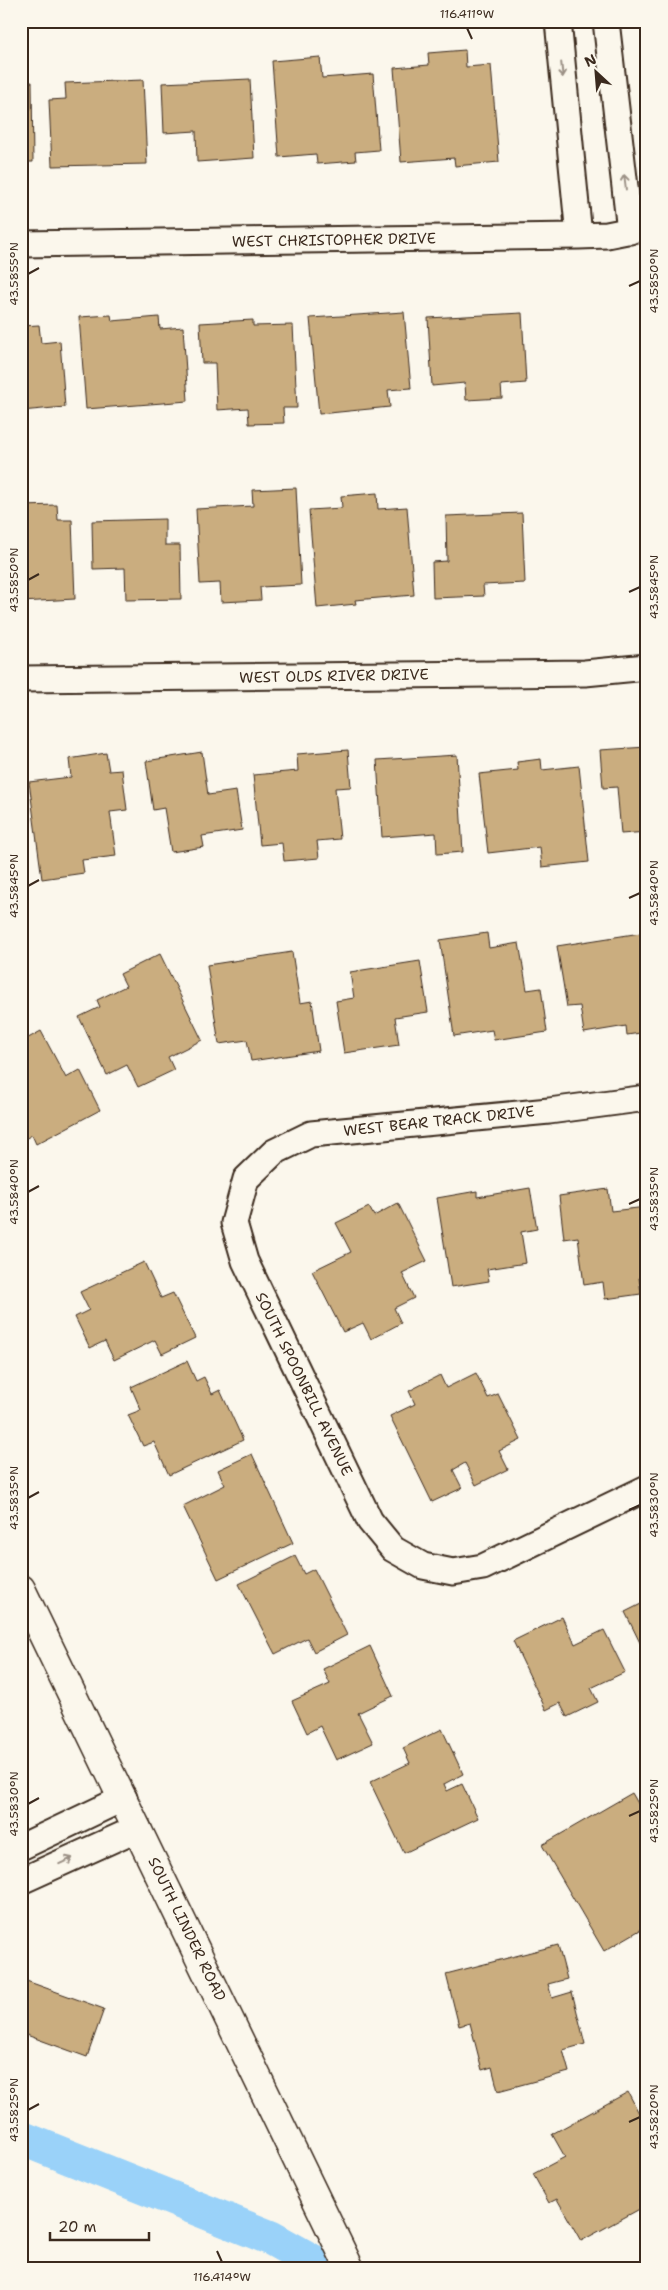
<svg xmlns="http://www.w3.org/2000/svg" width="668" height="2290" viewBox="0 0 668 2290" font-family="'Shantell Sans',sans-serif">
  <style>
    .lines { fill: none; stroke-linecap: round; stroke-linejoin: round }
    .canal { stroke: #9ad2f9; stroke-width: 35 }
    .building { fill: #caad7f; stroke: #3b2a1e }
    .street-casing { stroke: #3b2a1e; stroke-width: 29 }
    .secondary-casing { stroke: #3b2a1e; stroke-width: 31 }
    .street { stroke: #fbf7ec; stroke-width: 25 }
    .secondary { stroke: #fbf7ec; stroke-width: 28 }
    .oneway { stroke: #9b9085 }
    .ticks { fill: none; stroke: #3b2a1e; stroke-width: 2 }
    .labels { text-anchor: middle; stroke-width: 4; stroke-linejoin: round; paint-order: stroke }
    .street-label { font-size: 15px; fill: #3b2a1e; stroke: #fbf7ec }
    .neatline { fill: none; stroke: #3b2a1e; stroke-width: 2 }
    .ticks-label { font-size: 12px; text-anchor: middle; fill: #3b2a1e }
  </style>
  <rect width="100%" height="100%" fill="#fbf7ec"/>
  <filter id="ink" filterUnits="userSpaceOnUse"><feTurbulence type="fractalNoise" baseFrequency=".02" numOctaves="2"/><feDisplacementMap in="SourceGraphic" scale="10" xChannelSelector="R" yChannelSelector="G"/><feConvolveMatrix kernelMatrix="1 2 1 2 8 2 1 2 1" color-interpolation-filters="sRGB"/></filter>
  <g filter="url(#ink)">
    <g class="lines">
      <!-- canal -->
      <path class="canal" d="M21,2138l250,100 55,31"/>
    </g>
    <!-- building -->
    <path class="building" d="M465,50l1,17 25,-2 8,97 -44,4 -1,-8 -53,4 -7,-94 35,-3 -1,-12z
      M320,57l2,21 51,-4 6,76 -24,2 1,9 -39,3 -1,-10 -37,3 -7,-96z
      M250,79l4,79 -57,4 -1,-31 -32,2 -2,-50z
      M143,80l4,84 -95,2 -3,-66 17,-1 -1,-16z
      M32,82l1,80h-12v-79z
      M404,312l7,76 -23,2 2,17 -71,7 -9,-96z
      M522,313l4,70 -25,2 1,13 -36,2 -1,-17 -33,3 -4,-68z
      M111,315l1,6 47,-4 1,12 23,-2 5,74 -102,8 -7,-92z
      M253,320v6l40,-1 4,83h-14l1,15 -35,1 -1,-16 -31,2 -2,-47h-13l-2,-40z
      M39,325l2,18 19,-2 5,66 -44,4v-85z
      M296,488l5,97 -41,2 1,13 -40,2 -1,-19 -20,1 -4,-75 57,-3 -1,-16z
      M377,493l1,16 29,-2 7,88 -59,5 1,4 -39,4 -8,-98 33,-2 -1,-12z
      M57,505l1,15h14l3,79 -54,3 1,-96z
      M522,513l3,70 -42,2 1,11 -51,2 -1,-36 15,-1 -1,-45z
      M165,519v26h15l1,54 -55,1 -1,-32 -32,1 -1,-48z
      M647,747v85l-26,2 -4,-47 -14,1 -3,-38z
      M348,750l3,37 -16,1 5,51 -23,2 2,17 -35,3 -2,-18 -22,2 -7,-70 45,-4 -1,-17z
      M202,752l6,43 28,-4 6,39 -40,6 2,11 -33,5 -7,-44 -11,2 -7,-49z
      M106,753l3,18 13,-1 5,40 -17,2 6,44 -34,4 2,13 -42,6 -13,-97 42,-5 -2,-18z
      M457,755l6,97 -26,2 -1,-21 -54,4 -5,-77z
      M541,759l1,11 37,-4 10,96 -47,5 -2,-20 -52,6 -9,-79 39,-4 -1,-8z
      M647,932v100l-20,3 -1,-9 -42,7 -4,-27 -13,1 -10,-61z
      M487,933l2,15 30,-5 8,47 14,-2 6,44 -53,8 -2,-10 -38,6 -14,-96z
      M292,952l8,51 12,-2 7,50 -68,10 -4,-21 -28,4 -12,-79z
      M160,954l42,86 -34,17 6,13 -36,17 -11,-22 -20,10 -28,-58 21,-10 -3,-7 29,-14 -6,-12z
      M420,961l8,51 -33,5 4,28 -55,8 -8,-52 18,-3 -4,-26z
      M41,1031l25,47 14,-8 20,40 -64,34 -4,-9 -11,6v-99z
      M530,1188l7,41 -16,3 5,31 -39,6 2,12 -38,6 -14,-89 40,-7v6z
      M608,1189l3,22 36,-4v70l-8,1 2,16 -36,5 -2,-17 -19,3 -6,-48 -14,2 -5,-43z
      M398,1203l29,58 -25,12 12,25 -20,10 7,15 -30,16 -8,-16 -20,9 -31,-61 39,-19 -15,-29 33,-16 5,9z
      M144,1262l17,36 12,-5 22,45 -33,16 -7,-14 -41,20 -9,-19 -15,7 -15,-31 14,-7 -9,-18z
      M187,1361l9,20 8,-4 8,17 8,-4 23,50 -74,35 -15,-33 -11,4 -15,-31 13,-5 -10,-23z
      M476,1373l12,25 10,-4 23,46 -22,11 9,18 -32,16 -11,-22 -12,7 9,18 -30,14 -42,-86 25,-12 -6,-13 31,-16 6,13z
      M252,1454l41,89 -75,36 -35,-73 42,-21 -7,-15z
      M295,1556l9,18 10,-5 33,66 -33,17 -7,-14 -32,16 -36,-70z
      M647,1601v56l-22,-45z
      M562,1617l13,27 29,-14 21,42 -34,16 7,14 -31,15 -7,-14 -14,7 -33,-69z
      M370,1646l23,50 -35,17 15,30 -37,17 -16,-34 -13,7 -15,-32 38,-17 -7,-15z
      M442,1729l21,45 -19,10 3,7 15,-7 16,34 -74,35 -34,-71 40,-19 -7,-15z
      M632,1793l15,26v107l-43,25 -62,-106z
      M558,1945l9,34 -19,5 4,14 20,-6 13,52 -22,6 6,22 -71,19 -6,-24 -10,3 -12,-47 -11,3 -13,-52z
      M21,1979l83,30 -17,48 -66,-24z
      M628,2092l12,23 7,-4v40l-6,3 6,10v41l-66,36 -24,-42 -8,4 -16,-29 32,-17 -13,-23z"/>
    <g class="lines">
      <defs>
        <path id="street" d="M558,21l21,215
          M606,21l24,210
          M21,244l558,-8 28,-1 40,-8
          M21,679l564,-6 62,-6
          M647,1098l-98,13 -238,23 -37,18 -28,27 -12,44 11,38 125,260 23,28 30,17 30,6 30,-5 164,-79
          M21,1847l103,-49
          M21,1881l117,-53"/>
        <path id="secondary" d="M21,1589l329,680"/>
      </defs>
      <!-- street casing -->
      <use href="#street" class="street-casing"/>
      <!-- secondary casing -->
      <use href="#secondary" class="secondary-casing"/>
      <!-- street -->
      <use href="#street" class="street"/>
      <!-- secondary -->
      <use href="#secondary" class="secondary"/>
    </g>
    <!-- one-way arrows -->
    <defs><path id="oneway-shaft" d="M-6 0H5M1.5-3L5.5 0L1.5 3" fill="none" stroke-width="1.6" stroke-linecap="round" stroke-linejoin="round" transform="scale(1.25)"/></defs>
    <g class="oneway">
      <use href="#oneway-shaft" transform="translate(562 70) rotate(84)"/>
      <use href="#oneway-shaft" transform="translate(625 182) rotate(-97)"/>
      <use href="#oneway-shaft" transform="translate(66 1861) rotate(-25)"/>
    </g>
  </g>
  <!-- ticks -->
  <path class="ticks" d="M467,28l5,11M28,274l11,-6M629,286l11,-5M28,580l11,-6M629,592l11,-5M28,886l11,-6M629,898l11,-5M28,1192l11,-6M629,1204l11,-5M28,1498l11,-6M629,1510l11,-5M28,1804l11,-6M629,1816l11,-5M28,2110l11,-6M629,2122l11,-5M217,2251l5,11"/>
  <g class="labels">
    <!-- street labels -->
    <g class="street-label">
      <text transform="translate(334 240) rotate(-1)" y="5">WEST CHRISTOPHER DRIVE</text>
      <text transform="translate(334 676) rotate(-1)" y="5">WEST OLDS RIVER DRIVE</text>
      <text transform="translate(439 1121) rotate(-6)" y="5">WEST BEAR TRACK DRIVE</text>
      <text transform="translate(304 1384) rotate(64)" y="5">SOUTH SPOONBILL AVENUE</text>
      <text transform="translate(187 1929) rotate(64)" y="5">SOUTH LINDER ROAD</text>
    </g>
  </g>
  <!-- margin -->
  <rect width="668" height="2290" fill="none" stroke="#fbf7ec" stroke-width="55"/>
  <!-- north arrow -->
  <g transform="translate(596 72) rotate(334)" stroke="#fbf7ec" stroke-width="4" paint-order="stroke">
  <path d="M0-4L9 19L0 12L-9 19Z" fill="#3b2a1e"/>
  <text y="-8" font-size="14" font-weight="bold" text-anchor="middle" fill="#3b2a1e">N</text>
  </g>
  <!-- scale -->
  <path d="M50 2232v8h99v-8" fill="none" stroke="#3b2a1e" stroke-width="2.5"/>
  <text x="58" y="2232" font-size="15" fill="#3b2a1e" stroke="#fbf7ec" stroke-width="4" paint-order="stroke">20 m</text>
  <rect x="28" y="28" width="612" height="2234" class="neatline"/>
  <g class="ticks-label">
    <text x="467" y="18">116.411°W</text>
    <text transform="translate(14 274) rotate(-90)" y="4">43.5855°N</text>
    <text transform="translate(654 281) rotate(-90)" y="4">43.5850°N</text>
    <text transform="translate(14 580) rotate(-90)" y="4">43.5850°N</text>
    <text transform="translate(654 587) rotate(-90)" y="4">43.5845°N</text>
    <text transform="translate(14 886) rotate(-90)" y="4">43.5845°N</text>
    <text transform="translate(654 893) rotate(-90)" y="4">43.5840°N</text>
    <text transform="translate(14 1192) rotate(-90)" y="4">43.5840°N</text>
    <text transform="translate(654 1199) rotate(-90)" y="4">43.5835°N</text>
    <text transform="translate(14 1498) rotate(-90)" y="4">43.5835°N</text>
    <text transform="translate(654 1505) rotate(-90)" y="4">43.5830°N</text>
    <text transform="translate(14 1804) rotate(-90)" y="4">43.5830°N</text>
    <text transform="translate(654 1811) rotate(-90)" y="4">43.5825°N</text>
    <text transform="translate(14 2110) rotate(-90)" y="4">43.5825°N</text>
    <text transform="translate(654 2117) rotate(-90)" y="4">43.5820°N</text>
    <text x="222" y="2281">116.414°W</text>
  </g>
</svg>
